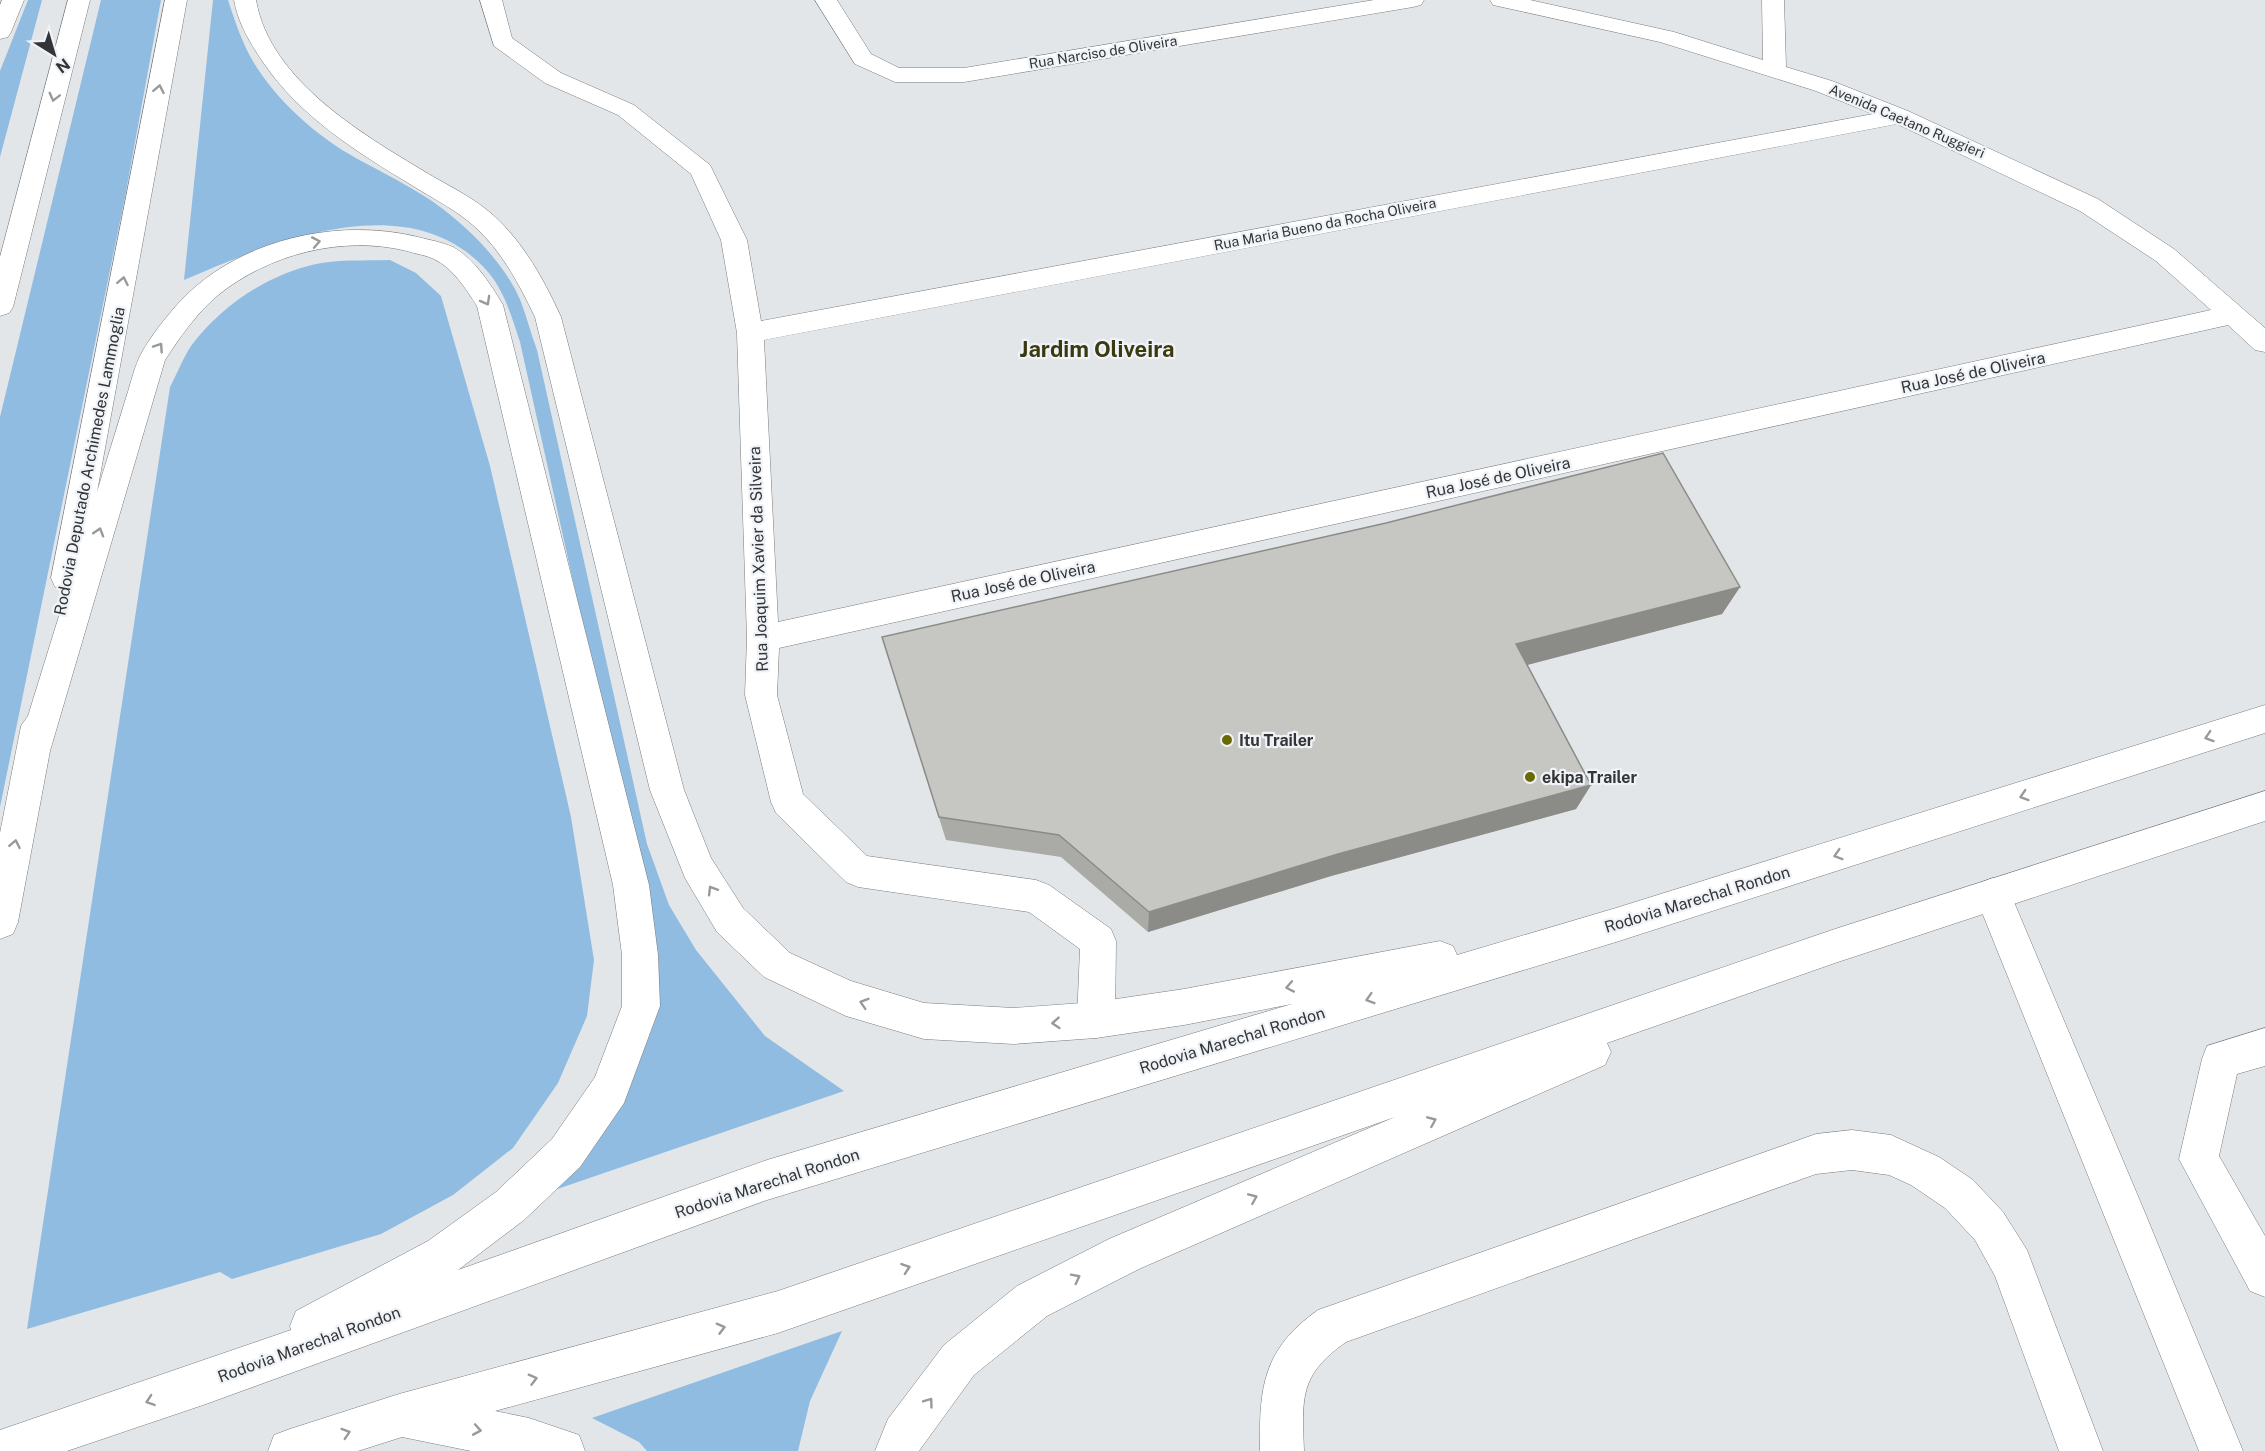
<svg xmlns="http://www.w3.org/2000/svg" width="2265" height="1451" viewBox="0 0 2265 1451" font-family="'Public Sans',sans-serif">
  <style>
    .green { fill: #90bce2 }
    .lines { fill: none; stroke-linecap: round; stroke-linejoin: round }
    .minor-casing { stroke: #797c7f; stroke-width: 1 }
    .highway-casing { stroke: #797c7f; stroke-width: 1 }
    .minor { fill: #fff; fill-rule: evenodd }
    .highway { fill: #fff; fill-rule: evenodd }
    .wall { fill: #aaaba7 }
    .shaded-wall { fill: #8b8b88 }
    .building { fill: #c6c7c2; stroke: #8b8b88; stroke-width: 1.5 }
    .oneway { stroke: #989a9a }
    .poi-dot { fill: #6a6903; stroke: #eff3f7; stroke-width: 2 }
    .labels { text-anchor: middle; stroke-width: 4.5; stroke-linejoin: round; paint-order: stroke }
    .far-street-label { font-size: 14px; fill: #323435; stroke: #eff3f7 }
    .street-label { font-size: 16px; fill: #323435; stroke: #eff3f7 }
    .poi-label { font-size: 16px; font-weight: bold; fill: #323435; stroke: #eff3f7; text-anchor: start }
    .district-label { font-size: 22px; font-weight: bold; fill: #3a3910; stroke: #eff3f7 }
  </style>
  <rect width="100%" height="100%" fill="#e2e6e9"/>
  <!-- green -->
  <path class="green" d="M28,0h14l-42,157v-86z
    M101,0h60l-36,197 -125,610v-390z
    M213,0h15c7,21 14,43 26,63 21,35 59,70 95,91 31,18 65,33 94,55 30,23 64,58 78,93 6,16 10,32 16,48l110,494 22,61 27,45 69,86 79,55 -310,106 52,-56 65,-208 -131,-591c-8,-24 -15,-50 -32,-70 -78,-89 -215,-30 -304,8z
    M390,260l26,13 25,23 49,170 81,351 23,143 -7,56 -29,67 -45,65 -60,47 -72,39 -149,45 -12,-7 -193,57 143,-942c7,-13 13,-29 21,-41 30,-40 76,-71 125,-82 23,-5 50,-3 74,-4z
    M842,1331l-32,70 -12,50h-151l-8,-9 -47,-24z"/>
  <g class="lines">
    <defs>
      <path id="minor" d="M480,0h22l10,38 49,35 73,32 76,60 37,75 14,81 1112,-207 -57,-23 -156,-49 -167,-37 -3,-5h40l144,32 89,28 -1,-60h22l2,67 46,14 76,30 190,88 76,50 91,79v24l-10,-2 -27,-25 -1449,323 -2,47 26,99 64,62 169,24 13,5 62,44 5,12 -1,79 -6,13 -13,5 -13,-5 -6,-13 3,-71 -51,-37 -171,-25 -12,-5 -70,-69 -5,-11 -26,-107 2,-57 -10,-305 -16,-93 -30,-66 -73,-59 -73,-32 -51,-37zM1897,124l183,87 76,50 55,49 -1433,312 -14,-282z
        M815,0h22l34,54 28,14h65l410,-68h50l-3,5 -8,2 -449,75h-69l-40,-18z
        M1993,878l13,5 5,12 132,313 100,243h-44l-224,-556 5,-12z
        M2265,1028v38l-28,8 -18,82 46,80v61l-15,-6 -71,-132 23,-100 5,-13z
        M1852,1130l39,5 48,22 34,23 30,32 24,38 76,201h-44l-64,-175 -20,-36 -30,-32 -34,-23 -22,-10 -37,-5 -36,4 -470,168c-47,33 -44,56 -42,109h-44c-1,-64 3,-102 58,-141l498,-176z"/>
      <path id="highway" d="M2,0h22l-13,32 -3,5 -8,2v-34z
        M68,0h22l-77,307 -4,6 -9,3v-59z
        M165,0h22l-90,492c9,-30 19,-61 28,-91 5,-14 8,-30 14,-43 8,-16 20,-32 31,-45 57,-71 162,-97 248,-76 11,3 24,5 35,10 22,12 38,38 50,58l146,580 9,70 2,51 -36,97 -44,64 -56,53 -66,50 309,-110 525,-156 -108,21 -88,13 -82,6 -90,-5 -78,-23 -82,-39 -47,-45 -32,-54 -35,-88 -115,-473c-16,-33 -33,-66 -61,-91 -18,-16 -40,-27 -61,-40 -56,-34 -113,-69 -150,-124 -13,-19 -25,-39 -29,-62h22c14,82 111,137 176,176 21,12 43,23 61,39 31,28 51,65 68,102l123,473 27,68 32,50 47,45 61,28 73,22 90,5 82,-6 88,-13 256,-48 13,5 4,9 159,-47 649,-203v28l-649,209 -849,258 -561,204 -139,47h-67v-21l291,-100 -1,-4 6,-15 132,-70 68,-49 56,-53 43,-62 27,-71v-51l-9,-70 -136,-579c-11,-17 -24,-38 -43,-47 -8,-4 -18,-5 -27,-8 -64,-16 -139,3 -190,45 -21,18 -37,41 -52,64l-115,391 -32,171 -5,12 -13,5v-106l21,-107 7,-10 39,-126 -12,-3 -4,-9z
        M2265,791v30l-430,142 -228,80 4,9 -6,13 -466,204 -92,47 -73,59 -55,76h-44l13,-32 56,-74 73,-59 92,-47 286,-122 -617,216 -283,78 34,7 50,17 6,16h-114l-69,-14 -44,14h-90l6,-16 16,-6 109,-35 379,-103 1057,-362z"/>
    </defs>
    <!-- minor casing -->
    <use href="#minor" class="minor-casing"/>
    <!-- highway casing -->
    <use href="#highway" class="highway-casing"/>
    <!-- minor -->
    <use href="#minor" class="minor"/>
    <!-- highway -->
    <use href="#highway" class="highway"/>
  </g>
  <!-- wall -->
  <path class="wall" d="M1740,587l-18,27 -195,51 64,120 -15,24 -245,67 -183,56 -87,-75 -115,-17 -64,-203z"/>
  <!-- shaded-wall -->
  <path class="shaded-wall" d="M1740,587l-18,27 -218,57 12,-27z
    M1591,785l-15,24 -245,67 -183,56 1,-20 189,-58z"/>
  <!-- building -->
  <path class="building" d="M1663,453l77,134 -224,57 75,141 -253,69 -189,58 -90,-77 -120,-18 -57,-180 504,-114z"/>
  <!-- one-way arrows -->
  <defs><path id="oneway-chevron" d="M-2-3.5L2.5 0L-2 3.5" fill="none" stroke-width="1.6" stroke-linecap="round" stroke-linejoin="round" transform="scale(1.5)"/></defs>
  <g class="oneway">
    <use href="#oneway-chevron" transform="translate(159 89) rotate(-79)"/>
    <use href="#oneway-chevron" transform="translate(54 97) rotate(104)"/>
    <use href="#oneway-chevron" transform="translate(316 242) rotate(-11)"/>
    <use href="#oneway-chevron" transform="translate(123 281) rotate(-79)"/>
    <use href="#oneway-chevron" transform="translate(486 301) rotate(61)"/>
    <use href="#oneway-chevron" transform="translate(159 347) rotate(-56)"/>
    <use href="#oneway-chevron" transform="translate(99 532) rotate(-73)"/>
    <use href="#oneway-chevron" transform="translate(2209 737) rotate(162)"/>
    <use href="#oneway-chevron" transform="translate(2024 796) rotate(162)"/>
    <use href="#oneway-chevron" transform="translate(15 844) rotate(-79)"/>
    <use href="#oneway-chevron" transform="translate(1838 855) rotate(163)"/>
    <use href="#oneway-chevron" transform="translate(712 890) rotate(-121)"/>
    <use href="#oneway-chevron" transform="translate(1290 987) rotate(169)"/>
    <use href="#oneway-chevron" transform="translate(1370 999) rotate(163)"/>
    <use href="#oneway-chevron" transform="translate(864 1003) rotate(-163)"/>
    <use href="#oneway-chevron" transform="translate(1056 1023) rotate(176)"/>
    <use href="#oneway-chevron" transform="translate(1432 1121) rotate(-23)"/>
    <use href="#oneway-chevron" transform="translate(1253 1198) rotate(-23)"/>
    <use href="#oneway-chevron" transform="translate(906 1268) rotate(-19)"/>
    <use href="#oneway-chevron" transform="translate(1076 1278) rotate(-27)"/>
    <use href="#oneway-chevron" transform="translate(721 1328) rotate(-15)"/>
    <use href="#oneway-chevron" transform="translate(533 1379) rotate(-15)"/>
    <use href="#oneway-chevron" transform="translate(150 1401) rotate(161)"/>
    <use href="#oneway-chevron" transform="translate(929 1402) rotate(-54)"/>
    <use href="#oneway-chevron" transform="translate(477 1430) rotate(10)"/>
    <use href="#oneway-chevron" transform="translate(346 1433) rotate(-18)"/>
  </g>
  <!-- markers -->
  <g class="poi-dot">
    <circle cx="1227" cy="740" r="6"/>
    <circle cx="1530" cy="777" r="6"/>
  </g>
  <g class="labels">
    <!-- far-street labels -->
    <g class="far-street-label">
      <text transform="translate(1103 52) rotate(-9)" y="5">Rua Narciso de Oliveira</text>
      <text transform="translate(1907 121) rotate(23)" y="5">Avenida Caetano Ruggieri</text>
      <text transform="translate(1325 224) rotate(-11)" y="5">Rua Maria Bueno da Rocha Oliveira</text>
    </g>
    <!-- street labels -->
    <g class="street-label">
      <text transform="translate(1973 372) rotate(-12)" y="6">Rua José de Oliveira</text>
      <text transform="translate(89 461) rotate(-79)" y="6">Rodovia Deputado Archimedes Lammoglia</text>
      <text transform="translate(1498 477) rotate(-12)" y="6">Rua José de Oliveira</text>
      <text transform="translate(758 559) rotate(-92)" y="6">Rua Joaquim Xavier da Silveira</text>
      <text transform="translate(1023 581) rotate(-12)" y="6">Rua José de Oliveira</text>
      <text transform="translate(1697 899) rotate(-17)" y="6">Rodovia Marechal Rondon</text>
      <text transform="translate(1232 1040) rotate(-17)" y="6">Rodovia Marechal Rondon</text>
      <text transform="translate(767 1183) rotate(-18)" y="6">Rodovia Marechal Rondon</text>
      <text transform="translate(309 1344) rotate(-20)" y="6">Rodovia Marechal Rondon</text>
    </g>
    <!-- poi labels -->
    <g class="poi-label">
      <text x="1239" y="746">Itu Trailer</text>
      <text x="1542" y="783">ekipa Trailer</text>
    </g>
    <!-- district labels -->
    <g class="district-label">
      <text x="1097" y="357">Jardim Oliveira</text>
    </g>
  </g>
  <!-- north arrow -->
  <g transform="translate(54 54) rotate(143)" stroke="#eff3f7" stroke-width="4.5" paint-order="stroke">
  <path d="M0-4.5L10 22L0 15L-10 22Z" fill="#323435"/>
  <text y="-9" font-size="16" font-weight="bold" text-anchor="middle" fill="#323435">N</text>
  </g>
</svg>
